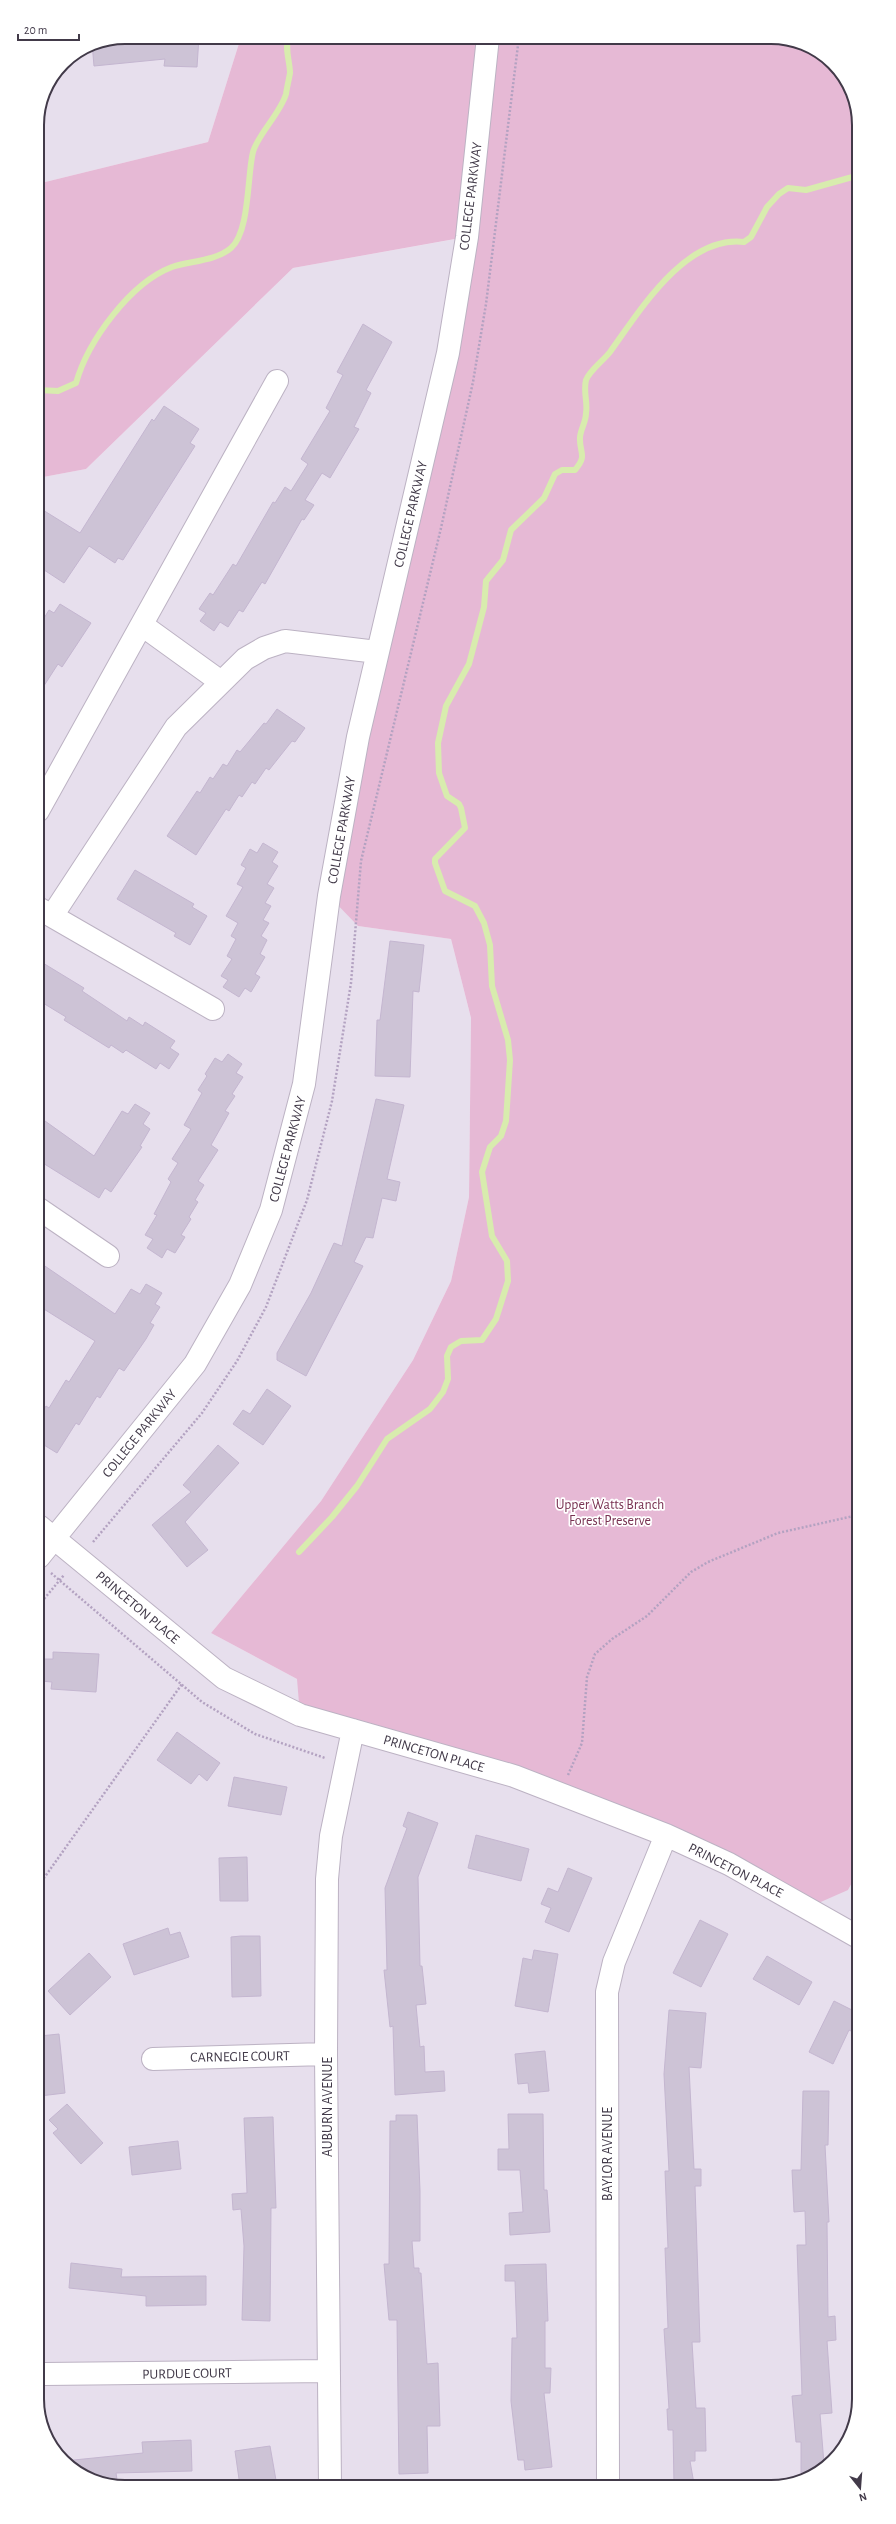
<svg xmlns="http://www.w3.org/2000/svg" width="896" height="2524" viewBox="0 0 896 2524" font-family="'Alegreya Sans',sans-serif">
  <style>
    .residential { fill: #e7dfed }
    .green { fill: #e6b9d5 }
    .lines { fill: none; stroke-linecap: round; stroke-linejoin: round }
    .stream { stroke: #d8ecae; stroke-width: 6 }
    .building { fill: #cdc3d6; stroke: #c4b6d0 }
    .minor-casing { stroke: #bcb2c3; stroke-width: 24 }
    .path { stroke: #b3a2c1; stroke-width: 2.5; stroke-dasharray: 2 2; stroke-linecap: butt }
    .minor { stroke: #fff; stroke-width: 22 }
    .labels { text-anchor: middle; stroke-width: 3.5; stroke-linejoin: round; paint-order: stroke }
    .street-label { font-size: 14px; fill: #423a49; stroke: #fff }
    .park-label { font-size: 14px; fill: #783151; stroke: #fff }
    .rim { fill: none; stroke: #423a49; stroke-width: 2 }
  </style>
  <rect width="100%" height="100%" fill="#f2ecf5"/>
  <!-- residential -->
  <path class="residential" d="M125,37h116l-33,105 -171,42v-65l7,-28 19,-28 28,-19z
    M467,237l-109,689 93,13 20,79 -2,179 -18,84 -38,79 -92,141 -110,132 86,46 551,211 10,-18 1,527 -18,53 -47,32 -675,3 -52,-22 -27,-43 -2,-1944 48,-9 207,-201z"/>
  <!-- green -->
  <path class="green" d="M241,37h536l48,18 31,47 2,1770 -10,18 -41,18 -141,-73 -366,-120 -3,-36 -86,-46 110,-132 92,-141 38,-79 18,-84 2,-179 -20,-79 -93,-13 -29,-30 137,-659 -173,31 -207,201 -48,9 -1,-294 171,-42z"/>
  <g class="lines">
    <!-- stream -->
    <path class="stream" d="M38,390l20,1 18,-8c12,-42 54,-100 96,-116 18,-6 44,-6 59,-19 19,-17 16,-72 22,-96 5,-18 27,-38 33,-58 1,-7 3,-15 4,-21 0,-11 -6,-26 -1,-36
      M299,1552l33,-35 25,-31 30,-47 43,-30 13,-17 5,-13 -1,-23 4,-9 10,-6 21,-1 14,-21 12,-38 -1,-20 -15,-25 -10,-64 8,-25 11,-11 5,-15 4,-61 -2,-20 -16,-54 -2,-41 -6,-22 -9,-17 -30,-15 -10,-28v-4l30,-31 -4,-20 -2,-4 -12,-8 -8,-23 -1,-30 8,-37 23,-42 15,-57 2,-26 17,-21 8,-30 33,-32 11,-24 7,-4h13c13,-15 4,-17 5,-33 1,-9 6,-15 6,-24 2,-11 -3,-21 0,-33 4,-10 17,-19 24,-28 29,-40 75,-117 134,-110l7,-5 16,-30 12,-13 9,-6 18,2 50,-14"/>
  </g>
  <!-- building -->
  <path class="building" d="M125,37h74l-2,30 -33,-1 1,-7 -71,7 -2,-23z
    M363,324l29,18 -26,48 5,3 -17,34 5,2 -29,49 -8,-5 -17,27 9,5 -10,15 -2,-1 -37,65 -3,-2 -19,30 -4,-2 -11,17 -8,-5 -6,9 -14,-10 6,-8 -7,-4 11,-16 3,2 20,-31 3,2 37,-64 2,1 10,-16 6,4 17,-27 -7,-5 29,-48 -4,-3 17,-33 -6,-3z
    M164,406l35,23 -9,14 5,3 -72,114 -5,-2 -3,5 -26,-17 -25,37 -26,-17v-59l42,26 72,-114 2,2z
    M60,604l31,19 -29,44 -4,-3 -20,31v-67l11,-18 5,3z
    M277,709l28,19 -10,14 -3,-1 -23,29 -3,-2 -11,16 -3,-2 -10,15 -3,-2 -10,16 -3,-2 -30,46 -29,-19 30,-45 3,2 10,-16 3,2 10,-15 4,2 10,-16 3,2 24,-29 2,1z
    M263,843l15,9 -6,10 6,4 -11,18 7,4 -9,15 6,3 -8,14 6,3 -8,13 6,4 -7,14 5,3 -10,17 5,3 -9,15 -6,-4 -6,9 -16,-10 5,-7 -7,-4 11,-17 -5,-3 9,-17 -5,-3 7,-13 -12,-7 17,-29 -6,-3 9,-16 -5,-3 9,-16 7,4z
    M135,870l59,34 -2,3 15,9 -17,29 -16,-9 2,-3 -59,-34z
    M390,941l34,4 -5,47 -6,-1 -3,86 -35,-1 2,-56h3z
    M38,960l46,28 -2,3 45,30 2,-4 14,9 2,-4 30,19 -5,7 9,6 -10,15 -9,-6 -4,6 -30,-19 -3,3 -12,-8 -2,3 -45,-28 2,-3 -28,-17z
    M228,1054l14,10 -6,9 7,4 -11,17 3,2 -10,15 4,2 -18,32 7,5 -20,31 6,4 -9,15 3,2 -9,15 2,2 -10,16 4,2 -10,16 -8,-4 -5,9 -15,-10 6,-9 -8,-4 12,-20 -3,-1 17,-32 -3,-3 10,-16 -6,-4 19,-30 -7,-4 18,-32 -4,-3 9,-14 -2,-2 10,-16 7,4z
    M376,1099l28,6 -17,74 13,3 -4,19 -14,-3 -9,40 -7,-1 -12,25 9,4 -57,110 -29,-16v-7l34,-60 23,-50 8,3z
    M135,1104l15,9 -7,11 7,5 -10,17 2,1 -31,45 -6,-4 -6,10 -61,-38v-44l56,40 28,-45 6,3z
    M39,1262l76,52 16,-25 9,5 6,-10 16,9 -7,11 5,3 -10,16 4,2 -8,14 -22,32 -5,-3 -19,30 -3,-2 -18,29 -3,-2 -19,30 -18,-11v-24l7,-12 3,2 17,-28 3,2 26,-41 -56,-35z
    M267,1389l24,17 -28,39 -30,-21 10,-14 7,4z
    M218,1445l21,18 -54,59 23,28 -21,17 -35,-42 39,-33 -8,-7z
    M53,1652l46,2 -3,38 -45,-3 1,-7 -12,-1 2,-22h11z
    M177,1732l43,31 -13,18 -8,-7 -8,10 -34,-24z
    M234,1777l53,10 -6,28 -53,-9z
    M408,1812l30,11 -20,54 2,89h2l4,38 -10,1 4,42 4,-1 1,26 19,-1 1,20 -50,4 -2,-69 -3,1 -6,-57h3l-2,-82 22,-60 -4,-2z
    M476,1835l53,14 -8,32 -53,-13z
    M247,1857l1,44h-28l-1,-43z
    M568,1868l24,10 -23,54 -24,-10 6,-14 -10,-4 7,-16 10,4z
    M700,1920l28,14 -27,53 -28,-14z
    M168,1928l2,7 10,-3 9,25 -55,18 -11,-31z
    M241,1936h19l1,60 -29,1 -1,-60z
    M534,1950l24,4 -10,58 -33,-6 8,-48 9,2z
    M89,1953l22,24 -41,38 -22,-24z
    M767,1956l45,26 -13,23 -46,-26z
    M834,2001l24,12 1,22 -10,-5 -16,34 -24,-12z
    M669,2010l37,3 -5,55 -12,-1 5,102h7v17h-6l5,156h-8l4,66h9l1,43h-11v10h-5l4,23h-20l-1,-54h-5l-1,-21h2l-5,-80 4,-1 -3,-80h3l-3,-77h4l-5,-97z
    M59,2034l6,59 -25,3v-60z
    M545,2051l4,40 -20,2 -1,-10 -10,1 -3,-30z
    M803,2091h26l-1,54h-3l4,77h-2l1,95 7,-1 1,24 -9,1 5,72 -12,1 4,50 -23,16v-38h-5l-4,-46 10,-1 -5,-150h9l-1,-34 -11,1 -2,-42h9z
    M67,2104l36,39 -22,21 -28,-31 5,-4 -9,-9z
    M508,2114h35l1,76h3l3,42 -40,3 -1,-22 14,-1 -3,-42h-22v-21h11z
    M396,2115h21l3,76v50h-8l2,27h5v5h2l6,91 11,-1 2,63h-13l1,47 -29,1 -2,-154h-8l-5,-56h5l1,-143h6z
    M273,2117l3,91h-5l-1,113 -28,-1 2,-74 -3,-37 -8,1 -1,-16 15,-1 -3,-75z
    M178,2141l3,28 -49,6 -3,-28z
    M71,2263l51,6 -1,8 85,-1v29l-60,1v-10l-77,-8z
    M546,2264l2,57h-3v47h6l-1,25h-6l8,74 -27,3 -1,-10h-6l-7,-59 1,-63h5l-2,-57h-10v-16z
    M191,2440l1,31 -76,2 2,13 -51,-21 -3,-4 79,-8 -1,-11z
    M270,2446l7,40h-37l-5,-35z"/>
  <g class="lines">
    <defs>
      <path id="minor" d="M142,625l79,57
        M38,811l239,-430
        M38,908l175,101
        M52,916l124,-189 69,-68 19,-11 21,-7 92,11
        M39,1209l69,47
        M39,1526l185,152 76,37 214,61 152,59 63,29 129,73
        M39,1557l156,-193 45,-79 31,-75 33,-126 25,-188 29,-159 90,-384 19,-116 21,-200
        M153,2059l173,-5
        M44,2374l285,-3
        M608,2485l-1,-493 7,-30 52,-127
        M330,2486l-4,-432 1,-175 4,-43 22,-106"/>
    </defs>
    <!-- minor casing -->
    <use href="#minor" class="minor-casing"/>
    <!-- path -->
    <path class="path" d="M93,1542l109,-129 35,-52 29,-54 41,-107 25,-99 19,-118 10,-122 80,-333 32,-146 13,-78 33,-267
      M51,1573l151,129 53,32 70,24
      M39,1605l25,-30
      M568,1775l14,-32 5,-66 8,-23 17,-15 35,-23 44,-44 17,-10 70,-29 80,-18
      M39,1885l143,-201"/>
    <!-- minor -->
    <use href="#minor" class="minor"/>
  </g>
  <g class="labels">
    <!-- street labels -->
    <g class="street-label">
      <text transform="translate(470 196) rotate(-83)" y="5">COLLEGE PARKWAY</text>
      <text transform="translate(410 514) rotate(-77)" y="5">COLLEGE PARKWAY</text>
      <text transform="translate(341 830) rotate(-80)" y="5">COLLEGE PARKWAY</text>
      <text transform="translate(287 1149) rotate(-75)" y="5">COLLEGE PARKWAY</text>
      <text transform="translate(139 1433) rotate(-51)" y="5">COLLEGE PARKWAY</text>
      <text transform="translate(138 1607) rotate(40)" y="5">PRINCETON PLACE</text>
      <text transform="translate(434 1753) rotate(16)" y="5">PRINCETON PLACE</text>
      <text transform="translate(736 1870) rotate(27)" y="5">PRINCETON PLACE</text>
      <text transform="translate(240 2056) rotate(-1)" y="5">CARNEGIE COURT</text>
      <text transform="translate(327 2107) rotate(-90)" y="5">AUBURN AVENUE</text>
      <text transform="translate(607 2154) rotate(-90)" y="5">BAYLOR AVENUE</text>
      <text transform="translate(187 2373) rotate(-1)" y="5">PURDUE COURT</text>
    </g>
    <!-- park labels -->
    <g class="park-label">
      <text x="610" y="1509">Upper Watts Branch<tspan x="610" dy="16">Forest Preserve</tspan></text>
    </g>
  </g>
  <!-- crop -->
  <path d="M0 0H896V2524H0ZM125 44H771A81 81 0 0 1 852 125V2399A81 81 0 0 1 771 2480H125A81 81 0 0 1 44 2399V125A81 81 0 0 1 125 44Z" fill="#fff" fill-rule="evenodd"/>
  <path class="rim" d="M125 44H771A81 81 0 0 1 852 125V2399A81 81 0 0 1 771 2480H125A81 81 0 0 1 44 2399V125A81 81 0 0 1 125 44Z"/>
  <!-- north arrow -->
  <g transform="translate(860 2488) rotate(163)" stroke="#ffffff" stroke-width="3" paint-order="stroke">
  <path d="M0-3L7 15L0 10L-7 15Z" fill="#423a49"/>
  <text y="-6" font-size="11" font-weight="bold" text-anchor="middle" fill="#423a49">N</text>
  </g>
  <!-- scale -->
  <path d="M18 34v6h61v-6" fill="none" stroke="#423a49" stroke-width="2"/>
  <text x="24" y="34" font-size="12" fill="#423a49" stroke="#ffffff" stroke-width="3" paint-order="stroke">20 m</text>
</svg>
